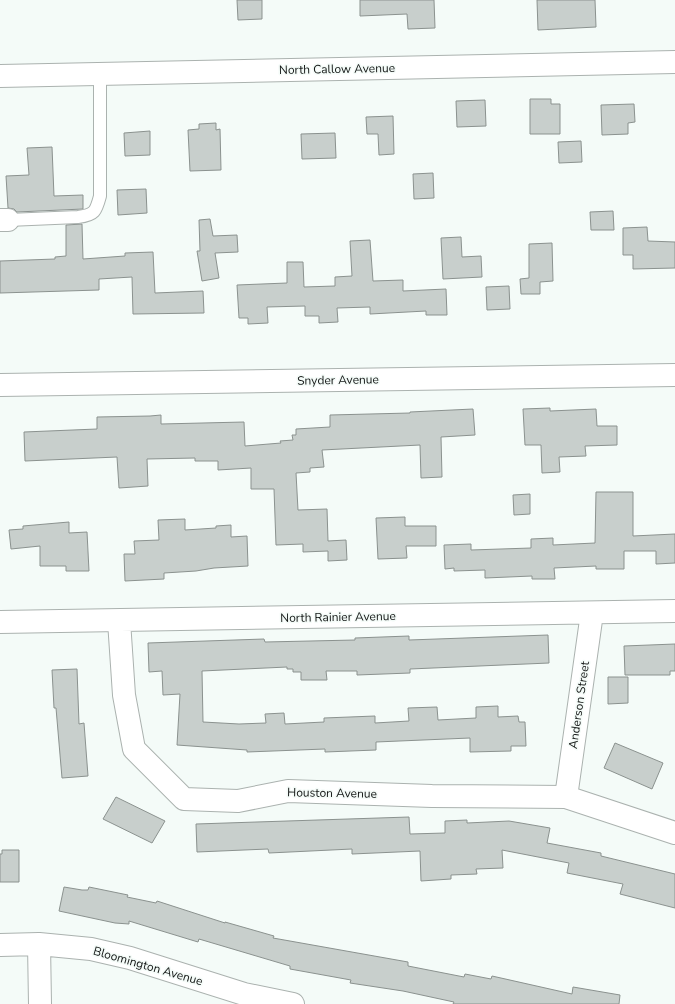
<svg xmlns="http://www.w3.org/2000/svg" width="675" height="1004" viewBox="0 0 675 1004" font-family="'Nunito Sans',sans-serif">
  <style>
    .building { fill: #c8cfcc; stroke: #8b928f }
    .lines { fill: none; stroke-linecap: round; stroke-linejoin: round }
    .service-casing { stroke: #abb2af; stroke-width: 14 }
    .minor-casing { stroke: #abb2af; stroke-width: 24 }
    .service { stroke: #fff; stroke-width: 12 }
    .minor { stroke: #fff; stroke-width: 22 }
    .labels { text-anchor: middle; stroke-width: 3; stroke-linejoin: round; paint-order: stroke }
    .street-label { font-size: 12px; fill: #131615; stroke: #f4fbf8 }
  </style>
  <rect width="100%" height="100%" fill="#f4fbf8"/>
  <!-- building -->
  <path class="building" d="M237,0h25v19l-24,1z
    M360,0h74l1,28 -27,1 -1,-15 -47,2z
    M537,0h58l1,27 -58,3z
    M530,99h21v5h9v30h-30z
    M485,100l1,26 -29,1 -1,-26z
    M634,104l1,18 -7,1v11l-26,1 -1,-30z
    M393,116l1,38 -15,1 -1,-21h-11l-1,-17z
    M216,123v7l4,-1 1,41 -31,1 -2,-41 11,-1v-5z
    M150,131v24l-25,1 -1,-23z
    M335,133l1,25 -34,1 -1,-25z
    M581,141l1,21 -23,1 -1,-21z
    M52,147l2,49 29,-1v14l-66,3 -3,-3 -6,-1 -2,-32 23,-1 -2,-27z
    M433,173l1,25 -20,1 -1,-25z
    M146,189l1,24 -29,2 -1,-25z
    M613,211l1,19h-23l-1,-18z
    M210,219l3,17 24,-1 1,17 -23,1 4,25 -17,3 -5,-30h3l-1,-31z
    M82,224l1,35 42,-3v-3l28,-1 2,41 48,-2 1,22 -71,1 -1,-37 -33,2v11l-99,3v-32l55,-2v-2l11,-1v-31z
    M647,227l1,14 27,1v26l-42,1v-14h-10v-27z
    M461,237l1,20 19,-1 1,21 -39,2 -2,-41z
    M370,240l3,41 30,-1v11l43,-2 1,26h-21v-4l-56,3v-7l-33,1 1,14 -19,1v-7h-14v-10l-38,1 1,16 -20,1v-6h-9l-2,-33 50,-2v-21h16l1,25 31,-1v-9l17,-1 -2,-35z
    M552,243l1,38 -13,1v12h-19l-1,-15 9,-1v-34z
    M509,286l1,23 -23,1 -1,-23z
    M550,408v3l46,-2 1,17h20v19l-32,1 1,10 -27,1 1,15 -18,1 -1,-28h-16l-2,-36z
    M473,409l2,26 -34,2 1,40 -21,1 -1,-33 -98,5 2,17 -14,1v4l-14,1 2,37 29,-1 1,32 18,-1 1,20 -19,1v-10l-25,1v-8l-27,1 -2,-56h-23v-21l-33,2v-9h-23v-3l-48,1 1,27 -29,2 -2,-31 -92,4 -1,-29 73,-3v-12l53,-1 11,-1v9l83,-2 1,24 36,-3 -1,-2 13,-1 -1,-5h4v-6l34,-2v-12l80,-2v-1z
    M596,492h37v44l42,-2v29l-19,1v-13h-32v18h-28v-3l-42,2 1,11h-23v-3l-47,2v-8l-31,1v-3l-9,1 -1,-24 27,-1v6l60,-2v-9l22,-1v7l42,-2z
    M530,494v20l-16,1 -1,-20z
    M405,517v9h31v20h-30l1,12 -29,1 -2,-41z
    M185,519v11l31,-2v-2l15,-1v12l16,-1 1,30 -34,2 -18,3 -32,2v6l-39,2 -1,-27h11l-1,-13 25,-1 -1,-20z
    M69,522v11l18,-1 2,39h-23v-5h-26v-20l-29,3 -2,-19 14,-1v-3z
    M548,635l1,28 -139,6v4l-53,2v-4h-31l1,9h-26v-8h-8v-3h-6v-2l-85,4 1,51 36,2 27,-1 -1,-9 19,-1 1,11 39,-2v-4l51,-2v7l34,-2 -1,-13 29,-1 1,13 38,-2v-11l22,-1v11l20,-1 1,6h6l1,24h-15v5l-41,1v-14l-94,4v8l-51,2v-3l-78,3v-2l-70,-5 3,-51 -17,1 -1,-24 -13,1 -1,-29 116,-4 1,3 90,-2v-2l54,-2v4z
    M675,644v27h-5v4h-45l-1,-29z
    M77,669l2,55 5,-1 4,53 -26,2 -6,-70h-2l-2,-38z
    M608,677h20v26l-20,1z
    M615,743l48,20 -11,26 -48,-21z
    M116,797l49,24 -13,22 -49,-24z
    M409,817l1,17 35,-1v-12l22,-1v3l42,-2 41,7 -3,15 54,10v3l74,18v34l-55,-14 3,-10 -56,-11 2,-10 -67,-13 1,18 -27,1 1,5 -26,1v4l-30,2 -1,-30 -68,3v-5l-83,4 -1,-4 -71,3 -1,-28z
    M2,850h17v32h-19v-28h2z
    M64,887l18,3h6l1,-3 39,8 -1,2 29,6 1,-2 68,22v-1l49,14 -1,2 135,24v4l56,11 1,-3 26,5 1,-3 80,18 1,-7 47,8 -1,9h-166l1,-2 -51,-11 -53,-8 1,-3 -61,-11v-3l-91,-27 -1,3 -69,-21v3l-14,-1 -56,-12z"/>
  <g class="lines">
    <defs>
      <path id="service" d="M8,220l70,-3c17,-2 18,-6 22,-21v-122"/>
      <path id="minor" d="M0,76l675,-14
        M0,220h8
        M0,385l675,-10
        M119,621l5,74 10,54 50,50 54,2 50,-10 144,5 134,1 109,36
        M0,622l675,-11
        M566,797l26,-184
        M39,944l1,60
        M0,945l39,-1 52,5 39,9 114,36 49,10"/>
    </defs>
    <!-- service casing -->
    <use href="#service" class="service-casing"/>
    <!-- minor casing -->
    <use href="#minor" class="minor-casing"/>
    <!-- service -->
    <use href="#service" class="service"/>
    <!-- minor -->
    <use href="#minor" class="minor"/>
  </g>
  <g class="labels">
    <!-- street labels -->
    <g class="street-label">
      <text transform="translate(337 69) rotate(-1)" y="4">North Callow Avenue</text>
      <text transform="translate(338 380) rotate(-1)" y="4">Snyder Avenue</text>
      <text transform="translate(338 617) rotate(-1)" y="4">North Rainier Avenue</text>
      <text transform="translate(579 705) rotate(-82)" y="4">Anderson Street</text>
      <text transform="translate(332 793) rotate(1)" y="4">Houston Avenue</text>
      <text transform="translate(148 966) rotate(16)" y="4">Bloomington Avenue</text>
    </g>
  </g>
</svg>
